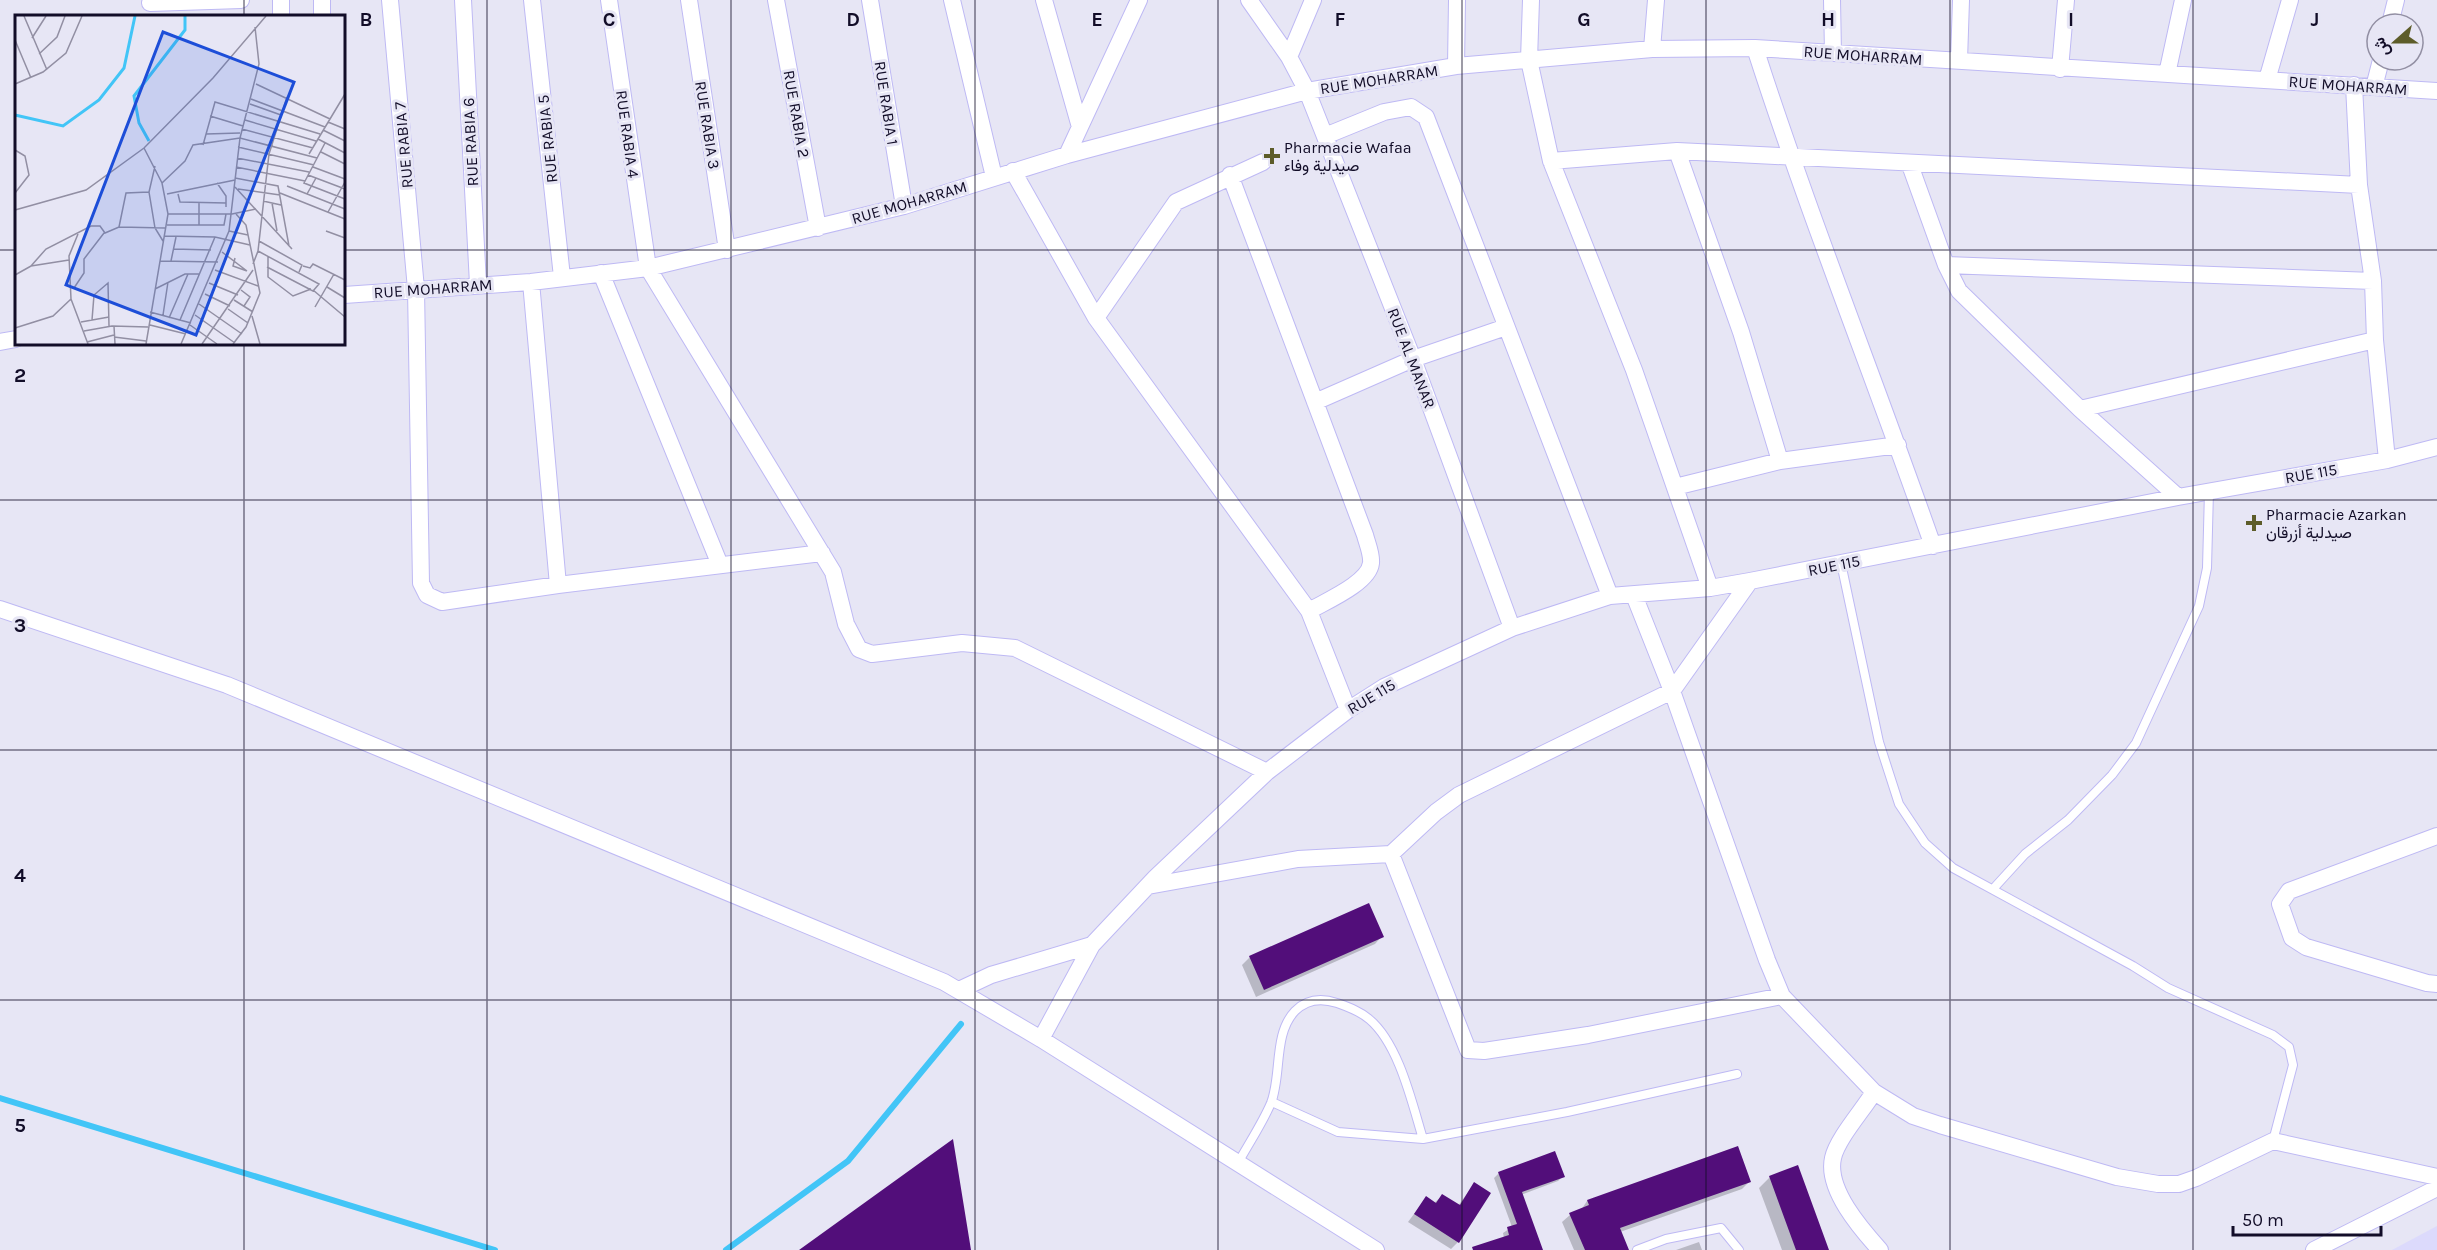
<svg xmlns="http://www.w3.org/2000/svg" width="2437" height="1250" viewBox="0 0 2437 1250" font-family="Karla,Vazirmatn,sans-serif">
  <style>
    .built { fill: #dcdafc }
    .shadow { fill: #0003 }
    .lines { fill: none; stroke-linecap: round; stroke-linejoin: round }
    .stream { stroke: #42c5f7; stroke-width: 6 }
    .building { fill: #520e7a }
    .service-casing { stroke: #beb9f4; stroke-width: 10 }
    .minor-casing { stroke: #beb9f4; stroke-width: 18 }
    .service { stroke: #fff; stroke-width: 8 }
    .minor { stroke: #fff; stroke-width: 16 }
    .grid { fill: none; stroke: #120d28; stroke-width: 1.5; stroke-opacity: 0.55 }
    .poi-dot { fill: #5d5c29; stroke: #e7e6f5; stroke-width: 2 }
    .labels { text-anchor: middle; stroke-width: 6; stroke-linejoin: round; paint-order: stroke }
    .street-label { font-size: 16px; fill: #120d28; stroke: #e7e6f5 }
    .poi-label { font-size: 16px; fill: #120d28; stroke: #e7e6f5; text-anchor: start }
    .inset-river { fill: none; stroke: #42c5f7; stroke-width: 3 }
    .inset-road { fill: none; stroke: #928fa3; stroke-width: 1.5 }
    .view { fill: #1d4ed8; fill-opacity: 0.15; stroke: #1d4ed8; stroke-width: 3 }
    .inset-edge { fill: none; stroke: #120d28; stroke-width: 3 }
    .grid-label { font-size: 20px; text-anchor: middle; font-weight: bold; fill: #120d28; stroke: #e7e6f5; stroke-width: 6; stroke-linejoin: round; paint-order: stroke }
  </style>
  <rect width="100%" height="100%" fill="#e7e6f5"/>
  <!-- built -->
  <path class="built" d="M2437,1226v24h-45z"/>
  <!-- shadow -->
  <path class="shadow" d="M1382,936l-7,8 -119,53 -14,-32 8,-8z
    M1738,1148l12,33 -8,8 -122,43 8,18h-54l-12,-28 8,-7 11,-5 6,-9z
    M1499,1173l64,3 -5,5 -37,14 20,55h-48l11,-12 -1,-5 9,-6 -18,-49z
    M1770,1177l57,73h-45l-23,-62z
    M1474,1184l-16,58 -7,7 -43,-27 18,-24 8,5 8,-7 16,10z
    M1699,1242l3,8h-26z"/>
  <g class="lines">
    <!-- stream -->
    <path class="stream" d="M0,1098l495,152
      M726,1250l122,-89 113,-137"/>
  </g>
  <!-- building -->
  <path class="building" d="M1369,903l15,34 -120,53 -15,-34z
    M953,1139l18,111h-172z
    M1738,1146l13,36 -131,46 9,22h-44l-16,-37 20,-8 -2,-5z
    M1555,1151l10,26 -43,15 21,58h-70l-1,-3 37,-12 -2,-8 10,-3 -19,-52z
    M1798,1165l31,85h-33l-27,-74z
    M1474,1182l17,11 -32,50 -45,-29 12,-18 10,7 6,-9 18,11z"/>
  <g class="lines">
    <defs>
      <path id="service" d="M1841,563l38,179 20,62 26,39 28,25 180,98 35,22 105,47 16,12 4,18 -20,76
        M1993,889l32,-35 43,-34 44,-45 24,-32 63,-137 8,-38 2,-77
        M1272,1102l66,30 85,7 144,-27 170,-38
        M1238,1163c11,-20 24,-39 33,-60 11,-28 2,-69 24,-92 12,-12 27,-13 42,-8 11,4 23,8 32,16 30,25 43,84 54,120
        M1637,1250l29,-11 55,-11 18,22"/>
      <path id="minor" d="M322,0v16
        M390,0l26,289 5,294 6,12 15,7 116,-17 264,-32
        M463,0l15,284
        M532,0l30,277
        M609,0l39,268 185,304 13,52 13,25 13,5 90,-11 53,5 252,124
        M689,0l38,250
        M776,0l42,228
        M870,0l34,206
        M952,0l42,177
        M1044,0l36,127
        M1249,0l40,57 18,34 106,268 99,269
        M1531,0l-2,60 22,101 83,209 76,218
        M1832,0l1,53
        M150,3l91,-3
        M281,16v-16
        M2390,24l6,-24
        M1755,48c54,168 120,332 178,498
        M1652,49l4,-49
        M1289,57l24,-57
        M1959,61l2,-61
        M1456,66l1,-66
        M2060,69l6,-69
        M2167,74l16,-74
        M2267,80l23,-80
        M2354,85l5,100 14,96 2,59 12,120
        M2374,87l7,-27
        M1325,136l59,-24 27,-5 15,10 184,479
        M1677,151l64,181 39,129
        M1067,155l72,-155
        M1551,161l126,-10 682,34
        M1910,165l36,100 13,26 121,118 98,88
        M1013,171l83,147 213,293 39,99
        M1230,175l135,360c2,8 7,19 6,28 -2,20 -45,38 -62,48
        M1946,265l427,16
        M601,273l119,292
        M531,282l27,303
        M344,295l187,-13 117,-14 256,-62 163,-51 240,-64 149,-25 196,-17 103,-1 682,43
        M1096,318l80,-116 87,-40
        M0,342l16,-3
        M1315,402l98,-43 93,-32
        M2080,409l295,-69
        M1675,487l105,-26 118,-16
        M1634,595l38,96 95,269 15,36 92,96c-11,18 -37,47 -41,66 -7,31 28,71 47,92
        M0,609l227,76 717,297 97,57 335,211
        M2437,836l-148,55 -9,13 12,34 14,9 121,36 10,1
        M1391,854l77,196 16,1 104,-16 194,-39
        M1148,886l150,-27 93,-5 45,-42 23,-17 213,-104 78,-110
        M959,990l32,-15 101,-30
        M1041,1039l51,-94 64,-68 111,-105 81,-62 36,-23 128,-59 98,-32 100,-8 40,-7 428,-84 209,-37 50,-13
        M1874,1092l39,24 27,9 177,52 41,7h21l17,-6 77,-37 164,36
        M2314,1250l123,-62"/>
    </defs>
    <!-- service casing -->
    <use href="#service" class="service-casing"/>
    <!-- minor casing -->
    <use href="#minor" class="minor-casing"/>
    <!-- service -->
    <use href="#service" class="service"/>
    <!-- minor -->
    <use href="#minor" class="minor"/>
  </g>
  <!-- grid -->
  <path class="grid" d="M244,0v16M487,0v1250M731,0v1250M975,0v1250M1218,0v1250M1462,0v1250M1706,0v1250M1950,0v1250M2193,0v1250M0,250h16M344,250h2093M244,344v906M0,500h2437M0,750h2437M0,1000h2437"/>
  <!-- markers -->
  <g class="poi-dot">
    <path d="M1269 147h6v6h6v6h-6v6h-6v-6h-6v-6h6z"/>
    <path d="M2251 514h6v6h6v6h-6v6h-6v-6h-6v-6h6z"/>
  </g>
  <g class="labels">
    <!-- street labels -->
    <g class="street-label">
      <text transform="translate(1863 55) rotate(4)" y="6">RUE MOHARRAM</text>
      <text transform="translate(1379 79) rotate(-9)" y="6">RUE MOHARRAM</text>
      <text transform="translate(2348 85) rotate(4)" y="6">RUE MOHARRAM</text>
      <text transform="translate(887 103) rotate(81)" y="6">RUE RABIA 1</text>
      <text transform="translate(797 114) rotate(80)" y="6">RUE RABIA 2</text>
      <text transform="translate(708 125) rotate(81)" y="6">RUE RABIA 3</text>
      <text transform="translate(628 134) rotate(82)" y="6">RUE RABIA 4</text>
      <text transform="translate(547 139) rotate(-96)" y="6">RUE RABIA 5</text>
      <text transform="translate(470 142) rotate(-93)" y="6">RUE RABIA 6</text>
      <text transform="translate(403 145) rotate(-95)" y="6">RUE RABIA 7</text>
      <text transform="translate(909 202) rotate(-16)" y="6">RUE MOHARRAM</text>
      <text transform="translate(433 288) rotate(-4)" y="6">RUE MOHARRAM</text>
      <text transform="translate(1412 358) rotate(69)" y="6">RUE AL MANAR</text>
      <text transform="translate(2311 473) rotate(-10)" y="6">RUE 115</text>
      <text transform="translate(1834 565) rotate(-11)" y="6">RUE 115</text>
      <text transform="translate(1371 696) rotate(-31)" y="6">RUE 115</text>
    </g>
    <!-- poi labels -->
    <g class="poi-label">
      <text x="1284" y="153">Pharmacie Wafaa<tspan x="1284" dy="18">صيدلية وفاء</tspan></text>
      <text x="2266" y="520">Pharmacie Azarkan<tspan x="2266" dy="18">صيدلية أزرقان</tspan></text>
    </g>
  </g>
  <!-- overview -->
  <g transform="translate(15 15)">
    <rect width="330" height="330" fill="#e7e6f5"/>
    <path class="inset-river" d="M0,100l48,11 36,-26 25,-32 11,-52M134,126l-10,-18 -5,-27 51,-66v-14"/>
    <path class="inset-road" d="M9,1l23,54M17,23l14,-22M0,25l16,38M24,39l18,-17 8,-21M0,69l28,-12 23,-19 16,-37M241,69l74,35M236,84l74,28M235,89l31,11M195,101l33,10M230,105l71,21M313,107l17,7M227,114l71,19M308,115l22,11M191,119l34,-1M303,124l27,14M310,128l-21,40 41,16M188,130l12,-43 105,32M223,132l76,18M129,133l18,35 6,31 -22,130M0,135l10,6 4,19 -14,18M306,137l24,12M294,139l36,-60M222,143l72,14M140,151l-6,26 6,36 8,13M221,152l69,14M298,152l32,12M293,160l37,14M220,163l43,8 11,60M147,168l23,-22 8,-16 47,-7 77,20M202,168l9,13v11M272,171l58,23M220,172l57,62M223,174l42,6M265,178l65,26M152,179l68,-14M163,179l2,8 46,1M292,179l9,-16M248,186l18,4M184,187v23M257,188l5,28M0,195l71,-20 58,-42 69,-70 53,-62M313,197l17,-30M153,199h64l24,-5M152,210h57l2,-11M104,212l7,-34 23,-1M214,216l19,4M311,216l19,7M149,221l51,1 35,8M244,226l43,24 -3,7M159,234l37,1M243,236l61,33 -6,7 -46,-24M207,237l25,19M253,241v21l25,19 18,-7M220,243l-2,8 14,5M145,246l58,1M156,246l5,-24M238,249l5,-13 11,-97 18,-57M16,251l15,-17 45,-23h9l5,7 14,-6 47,1M288,251l7,2 3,-4 32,16M200,255l43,16M0,260l16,-9 38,-6M194,268l29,12M312,272l18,11M59,273l10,-15v-14l20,-26M140,274l30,-15h15M226,275l9,7 -6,9M298,275l32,27M190,279l25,12M56,284l17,45M219,285l19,12M184,289l43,30M300,292l19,-33M213,294l20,14M135,297l41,11M148,300l5,-33M180,300l40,28M237,301l8,28M154,303l19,-44M77,305l2,-25 14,-12 1,43M165,305l35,-83M66,307l28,-5M135,310l36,9M175,310l27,19M99,311l1,18M0,313l38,-12 18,-17 -2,-43 9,-22M69,316l28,-5 36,1M99,322l32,4M72,327l27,-7M166,329l48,-113 11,-93 19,-74 -4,-37M187,329l51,-74M218,329l13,-17 14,-34 -14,-68 -10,-11"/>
    <path class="view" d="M148,17l131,50 -98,253 -130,-50z"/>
    <rect width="330" height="330" class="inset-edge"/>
  </g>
  <g class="grid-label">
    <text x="366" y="26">B</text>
    <text x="609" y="26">C</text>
    <text x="853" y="26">D</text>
    <text x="1097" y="26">E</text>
    <text x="1340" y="26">F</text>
    <text x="1584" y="26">G</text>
    <text x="1828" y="26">H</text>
    <text x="2071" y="26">I</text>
    <text x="2315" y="26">J</text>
    <text x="20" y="382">2</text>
    <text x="20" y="632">3</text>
    <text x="20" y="882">4</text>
    <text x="20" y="1132">5</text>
  </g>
  <!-- north arrow -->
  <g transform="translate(2395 42) rotate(249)"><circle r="28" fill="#e7e6f5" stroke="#928fa3" stroke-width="1.5"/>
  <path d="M0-4.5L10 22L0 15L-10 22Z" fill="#5d5c29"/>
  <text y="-9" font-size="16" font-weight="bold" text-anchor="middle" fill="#120d28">ش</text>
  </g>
  <!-- scale -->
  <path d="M2233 1226v9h148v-9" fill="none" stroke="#120d28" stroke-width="3"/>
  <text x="2242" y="1226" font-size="18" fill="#120d28" stroke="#e7e6f5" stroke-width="4.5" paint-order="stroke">50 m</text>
</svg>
